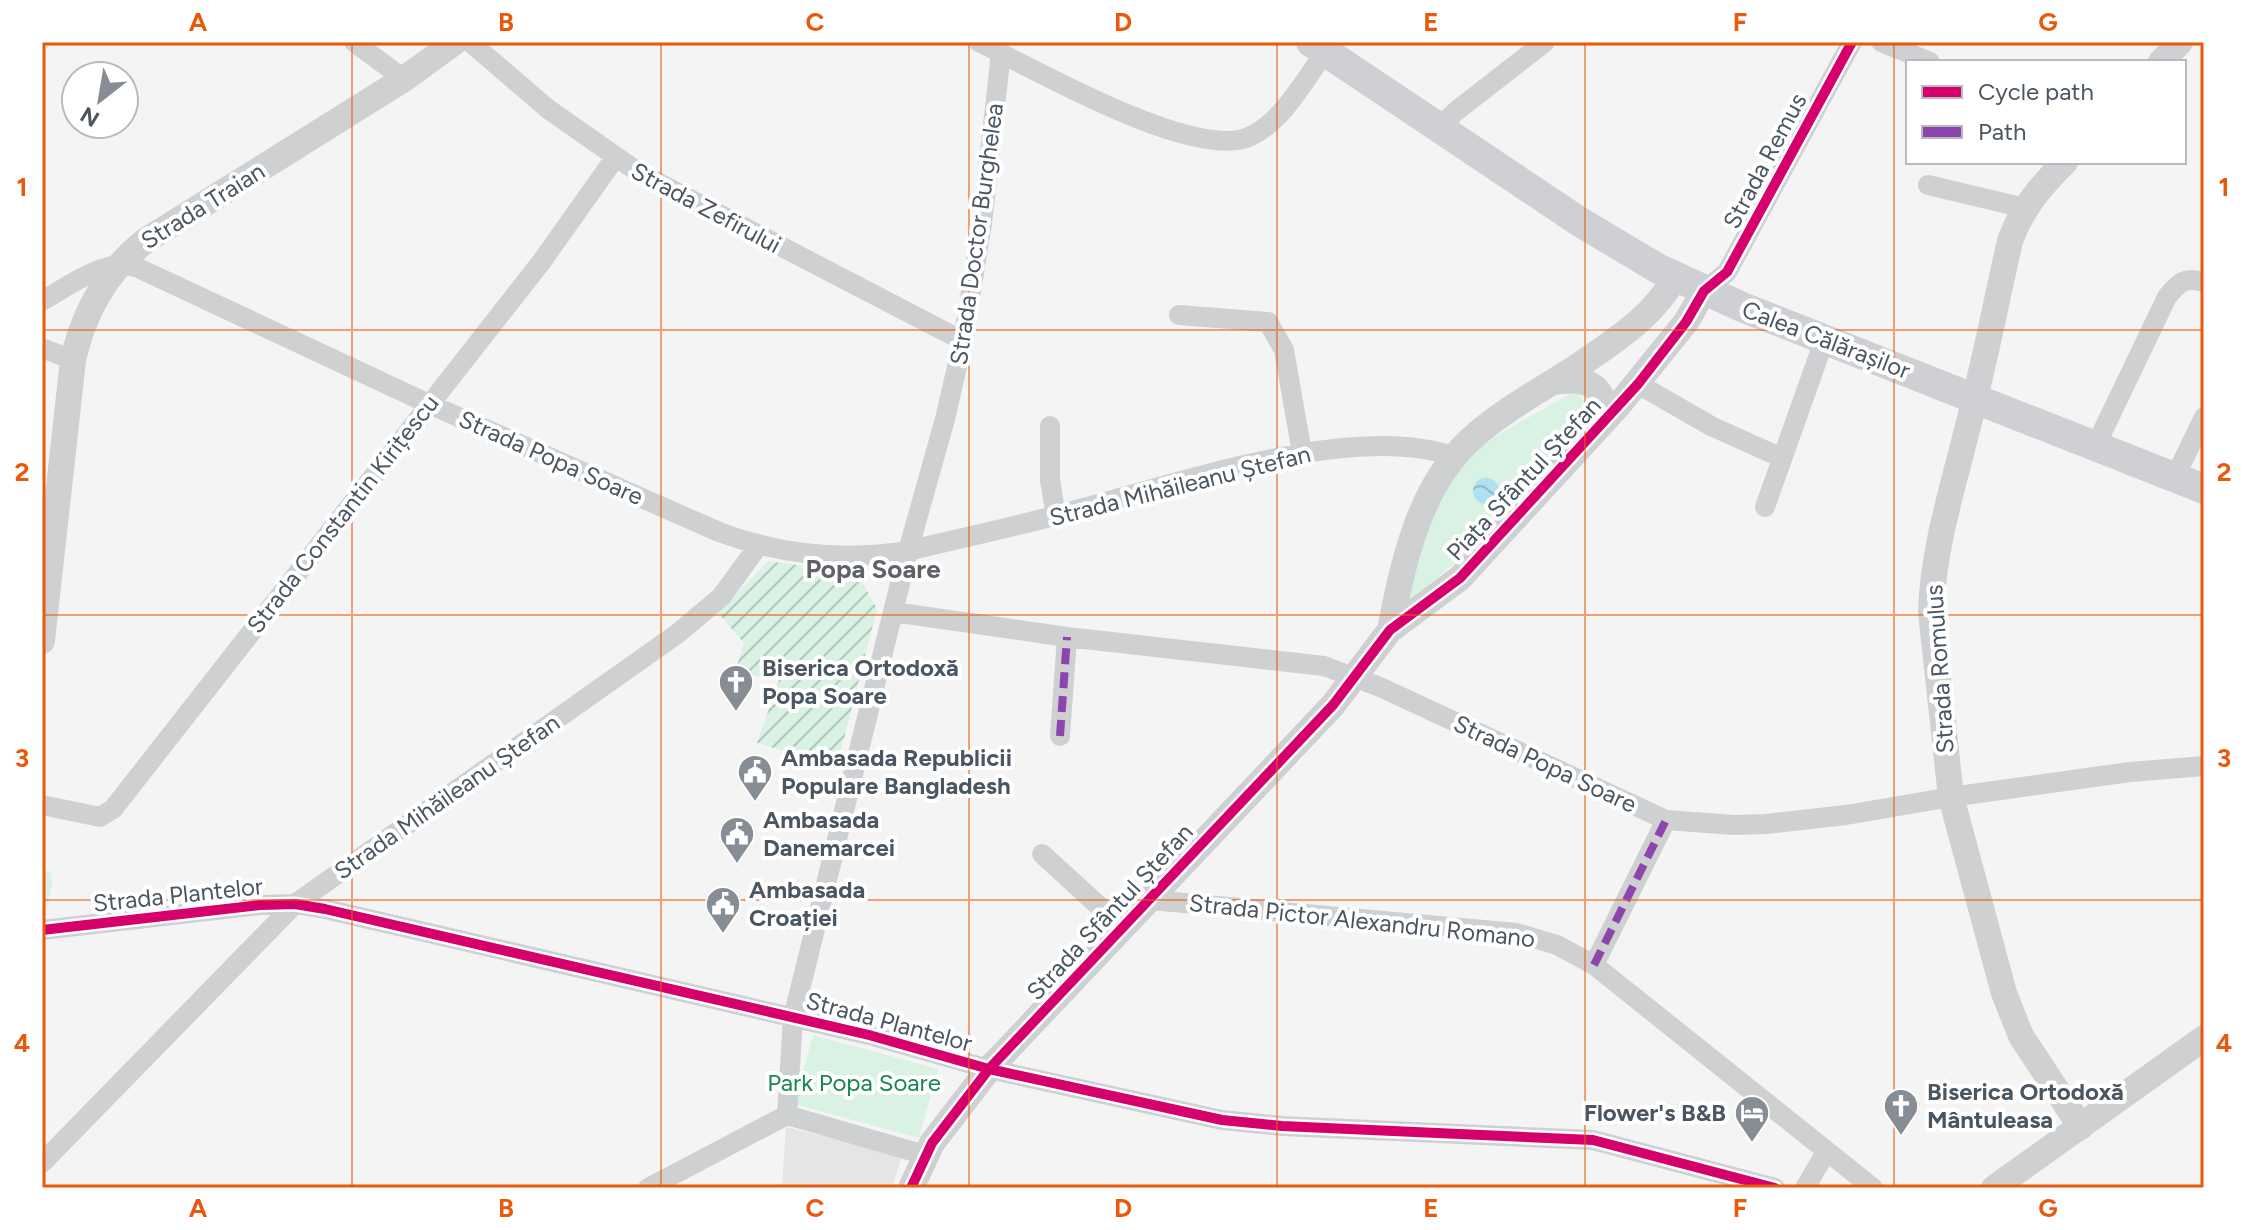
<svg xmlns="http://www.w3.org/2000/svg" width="2246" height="1230" viewBox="0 0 2246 1230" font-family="Figtree,sans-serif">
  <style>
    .education { fill: #e6e5e6 }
    .grass { fill: url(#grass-tufts) }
    .park { fill: #d9f2e3 }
    .garden { fill: url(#garden-furrows) }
    .water { fill: url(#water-waves) }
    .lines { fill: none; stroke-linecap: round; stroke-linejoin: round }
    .minor { stroke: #ced0d2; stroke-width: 20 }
    .tertiary { stroke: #ced0d2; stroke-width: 26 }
    .secondary { stroke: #ced0d4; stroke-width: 30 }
    .quiet { stroke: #8e44ad; stroke-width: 8; stroke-dasharray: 16 8; stroke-linecap: butt }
    .cycleway-casing { stroke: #fff; stroke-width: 15 }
    .cycleway { stroke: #d6006c; stroke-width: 10 }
    .grid { fill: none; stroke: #e8590c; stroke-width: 2; stroke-opacity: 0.55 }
    .labels { text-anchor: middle; stroke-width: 8; stroke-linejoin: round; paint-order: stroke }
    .street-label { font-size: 24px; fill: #4a5661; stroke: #fff }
    .poi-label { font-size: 24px; font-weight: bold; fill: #4a5661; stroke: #fff; text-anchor: start }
    .park-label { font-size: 24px; fill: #17864f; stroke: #fff }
    .neighbourhood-label { font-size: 26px; font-weight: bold; fill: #5f6368; stroke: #fff }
    .neatline { fill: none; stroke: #e8590c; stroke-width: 3 }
    .grid-label { font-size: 26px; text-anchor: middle; font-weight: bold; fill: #e8590c }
  </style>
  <defs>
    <pattern id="grass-tufts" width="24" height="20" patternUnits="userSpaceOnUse" patternTransform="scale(2)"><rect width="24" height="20" fill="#d9f2e3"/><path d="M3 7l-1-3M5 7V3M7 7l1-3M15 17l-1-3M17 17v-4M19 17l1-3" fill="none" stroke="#b2c7bb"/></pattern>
    <pattern id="garden-furrows" width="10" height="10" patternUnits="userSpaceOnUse" patternTransform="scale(2)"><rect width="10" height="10" fill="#d9f2e3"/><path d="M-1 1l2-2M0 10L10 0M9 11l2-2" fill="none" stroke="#b2c7bb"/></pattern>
    <pattern id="water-waves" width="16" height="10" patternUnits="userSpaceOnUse" patternTransform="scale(2)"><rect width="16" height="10" fill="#aee2f0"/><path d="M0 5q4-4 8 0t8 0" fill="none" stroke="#90bac6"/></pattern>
  </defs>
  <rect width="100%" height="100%" fill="#f4f4f4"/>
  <!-- education -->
  <path class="education" d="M786,1127l116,29 -10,32h-110z"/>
  <!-- grass -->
  <path class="grass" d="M45,870l6,3 1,11 -7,30 -3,1v-43z"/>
  <!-- park -->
  <path class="park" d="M1575,391l12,13c-52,72 -104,144 -178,195 13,-55 29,-124 80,-158 27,-18 58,-33 86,-50z
    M813,1035l125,34 -19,69 -125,-34z"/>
  <!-- garden -->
  <path class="garden" d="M768,561l67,9 26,10 16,29 -40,157 -80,-23 22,-63 -44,-8 9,-29 -26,-30z"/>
  <!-- water -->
  <path class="water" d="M1473 491a13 13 0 1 1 26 0a13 13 0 1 1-26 0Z"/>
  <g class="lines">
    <!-- minor -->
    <path class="minor" d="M354,42l50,37
      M470,42l78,67 90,63 325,169
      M979,42c53,26 218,121 272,94 31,-15 52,-53 72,-81l4,-13
      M1881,42l49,20
      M1438,129l17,-17 90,-70
      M1928,185l97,23
      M1704,291l23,-19 125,-230
      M42,301c27,-15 62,-43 94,-34l293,137 290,128c61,23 124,29 189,19 57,-14 115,-26 172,-42 98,-26 279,-88 374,-52
      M1179,315l89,7 16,28 18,103
      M42,348l31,12
      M1638,384l73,42 71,32
      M1050,426v54l6,36
      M2096,445l71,-148c11,-14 18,-21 37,-15
      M2175,477l29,-60
      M1765,507l60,-169
      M893,612l174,25 257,29 56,21 286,133 68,5 32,-1 80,-9 105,-18 179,-25 74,-6
      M1060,736l7,-99
      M42,805l58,12 13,-8 429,-548 73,-103
      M1042,854l81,74
      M1151,900l366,33 40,12 37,20 279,223
      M42,930l218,-25 35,-1 30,5 544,126 120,34 233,51 60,6 311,14 182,48
      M1594,965l72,-145
      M787,1115l6,-97 115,-467 37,-132 18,-78 19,-117 19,-171
      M787,1115l138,40
      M42,1163l253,-259 382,-270 44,-37 38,-52
      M648,1188l139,-73
      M1805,1188l21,-36"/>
    <!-- tertiary -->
    <path class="tertiary" d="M2161,62l19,-20
      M2065,162c-25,25 -43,46 -55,79 -14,62 -26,124 -42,185 -15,61 -35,122 -37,186l20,185 53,196 17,43 60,91
      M1554,382c38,-6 60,8 42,47
      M1390,630c13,-66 28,-142 80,-190 32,-30 75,-52 111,-76 35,-24 74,-49 94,-87
      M42,641l31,-281c11,-49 33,-88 72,-119l259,-162 51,-37
      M911,1188l21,-45 57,-74 344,-364 57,-75 70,-52 158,-172 68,-84 18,-31
      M1994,1188l210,-150"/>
    <!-- secondary -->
    <path class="secondary" d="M1311,42l269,180 77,46 85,39 462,182"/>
    <!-- quiet -->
    <path class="quiet" d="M1060,736l7,-99
      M1594,965l72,-145"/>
    <defs>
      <path id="cycleway" d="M42,930l218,-25 35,-1 30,5 544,126 120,34 233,51 60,6 311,14 182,48
        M911,1188l21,-45 57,-74 344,-364 57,-75 70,-52 178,-194 48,-62 18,-31 23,-19 125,-230"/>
    </defs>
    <!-- cycleway casing -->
    <use href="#cycleway" class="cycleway-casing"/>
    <!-- cycleway -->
    <use href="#cycleway" class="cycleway"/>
  </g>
  <!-- grid -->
  <path class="grid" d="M352,42v1146M661,42v1146M969,42v1146M1277,42v1146M1585,42v1146M1894,42v1146M42,330h2162M42,615h2162M42,900h2162"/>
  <!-- icons -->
  <defs>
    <symbol id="church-pin" viewBox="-11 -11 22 30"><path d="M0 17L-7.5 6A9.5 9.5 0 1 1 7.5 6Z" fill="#868d94" stroke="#fff"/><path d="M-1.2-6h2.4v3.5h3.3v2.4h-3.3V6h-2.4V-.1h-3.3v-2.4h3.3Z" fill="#fff"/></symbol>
    <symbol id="civic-pin" viewBox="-11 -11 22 30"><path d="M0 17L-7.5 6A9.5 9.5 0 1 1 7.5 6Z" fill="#868d94" stroke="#fff"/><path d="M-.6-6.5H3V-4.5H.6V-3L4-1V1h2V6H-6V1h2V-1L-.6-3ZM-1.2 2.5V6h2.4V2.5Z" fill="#fff"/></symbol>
    <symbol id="hotel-pin" viewBox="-11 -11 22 30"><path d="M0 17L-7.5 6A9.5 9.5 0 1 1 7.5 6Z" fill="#868d94" stroke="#fff"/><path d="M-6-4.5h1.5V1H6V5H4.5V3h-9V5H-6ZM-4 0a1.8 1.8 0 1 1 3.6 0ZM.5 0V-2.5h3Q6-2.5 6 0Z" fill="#fff"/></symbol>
  </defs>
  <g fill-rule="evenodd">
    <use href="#church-pin" x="716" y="662" width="40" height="54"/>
    <use href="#civic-pin" x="735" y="752" width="40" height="54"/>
    <use href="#civic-pin" x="717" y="814" width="40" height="54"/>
    <use href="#civic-pin" x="703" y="884" width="40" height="54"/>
    <use href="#church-pin" x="1881" y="1086" width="40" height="54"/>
    <use href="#hotel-pin" x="1732" y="1093" width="40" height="54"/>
  </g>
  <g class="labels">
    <!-- street labels -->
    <g class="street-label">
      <text transform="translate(1765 161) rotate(-62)" y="8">Strada Remus</text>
      <text transform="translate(203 206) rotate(-32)" y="8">Strada Traian</text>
      <text transform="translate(706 208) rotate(28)" y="8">Strada Zefirului</text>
      <text transform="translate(977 234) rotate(-82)" y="8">Strada Doctor Burghelea</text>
      <text transform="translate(1826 340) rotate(21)" y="8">Calea Călărașilor</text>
      <text transform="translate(551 458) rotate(24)" y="8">Strada Popa Soare</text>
      <text transform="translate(1524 479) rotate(-47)" y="8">Piața Sfântul Ștefan</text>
      <text transform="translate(1180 486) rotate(-14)" y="8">Strada Mihăileanu Ștefan</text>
      <text transform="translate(343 514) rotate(-52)" y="8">Strada Constantin Kirițescu</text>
      <text transform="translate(1940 669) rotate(-94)" y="8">Strada Romulus</text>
      <text transform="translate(1545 764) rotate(25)" y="8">Strada Popa Soare</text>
      <text transform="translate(447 797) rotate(-35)" y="8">Strada Mihăileanu Ștefan</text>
      <text transform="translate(178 895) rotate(-6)" y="8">Strada Plantelor</text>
      <text transform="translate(1110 912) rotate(-47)" y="8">Strada Sfântul Ștefan</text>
      <text transform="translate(1362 921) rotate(6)" y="8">Strada Pictor Alexandru Romano</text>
      <text transform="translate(889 1022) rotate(15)" y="8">Strada Plantelor</text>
    </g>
    <!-- poi labels -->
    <g class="poi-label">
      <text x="762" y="676">Biserica Ortodoxă<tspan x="762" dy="28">Popa Soare</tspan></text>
      <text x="781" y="766">Ambasada Republicii<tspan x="781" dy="28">Populare Bangladesh</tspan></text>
      <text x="763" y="828">Ambasada<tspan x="763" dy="28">Danemarcei</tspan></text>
      <text x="749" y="898">Ambasada<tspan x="749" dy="28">Croației</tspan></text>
      <text x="1927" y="1100">Biserica Ortodoxă<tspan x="1927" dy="28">Mântuleasa</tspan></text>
      <text x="1726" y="1121" text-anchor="end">Flower's B&amp;B</text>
    </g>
    <!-- park labels -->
    <g class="park-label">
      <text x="854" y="1091">Park Popa Soare</text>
    </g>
    <!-- neighbourhood labels -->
    <g class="neighbourhood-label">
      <text x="873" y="578">Popa Soare</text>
    </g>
  </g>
  <!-- border -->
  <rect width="2246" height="1230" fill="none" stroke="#ffffff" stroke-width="88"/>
  <!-- legend -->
  <rect x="1906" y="60" width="280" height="104" fill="#ffffff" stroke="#b7bbc0" stroke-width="2"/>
  <rect x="1922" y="86" width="40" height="12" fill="#d6006c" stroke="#b7bbc0" stroke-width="2"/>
  <text x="1978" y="100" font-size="24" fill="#4a5661">Cycle path</text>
  <rect x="1922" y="126" width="40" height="12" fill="#8e44ad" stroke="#b7bbc0" stroke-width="2"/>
  <text x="1978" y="140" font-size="24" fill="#4a5661">Path</text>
  <!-- north arrow -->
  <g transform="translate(100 100) rotate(211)"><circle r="38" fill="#ffffff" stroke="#b7bbc0" stroke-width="2"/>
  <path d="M0-6L14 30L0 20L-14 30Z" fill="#868d94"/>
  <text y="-12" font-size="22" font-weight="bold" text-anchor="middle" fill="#4a5661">N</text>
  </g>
  <rect x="44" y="44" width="2158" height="1142" class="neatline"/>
  <g class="grid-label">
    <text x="198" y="31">A</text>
    <text x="506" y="31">B</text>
    <text x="815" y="31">C</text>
    <text x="1123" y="31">D</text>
    <text x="1431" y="31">E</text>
    <text x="1740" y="31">F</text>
    <text x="2048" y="31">G</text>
    <text x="22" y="196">1</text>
    <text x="2224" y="196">1</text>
    <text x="22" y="481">2</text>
    <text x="2224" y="481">2</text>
    <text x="22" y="767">3</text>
    <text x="2224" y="767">3</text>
    <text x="22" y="1052">4</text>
    <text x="2224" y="1052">4</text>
    <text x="198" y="1217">A</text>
    <text x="506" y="1217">B</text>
    <text x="815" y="1217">C</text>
    <text x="1123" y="1217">D</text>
    <text x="1431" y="1217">E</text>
    <text x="1740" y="1217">F</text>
    <text x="2048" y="1217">G</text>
  </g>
</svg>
